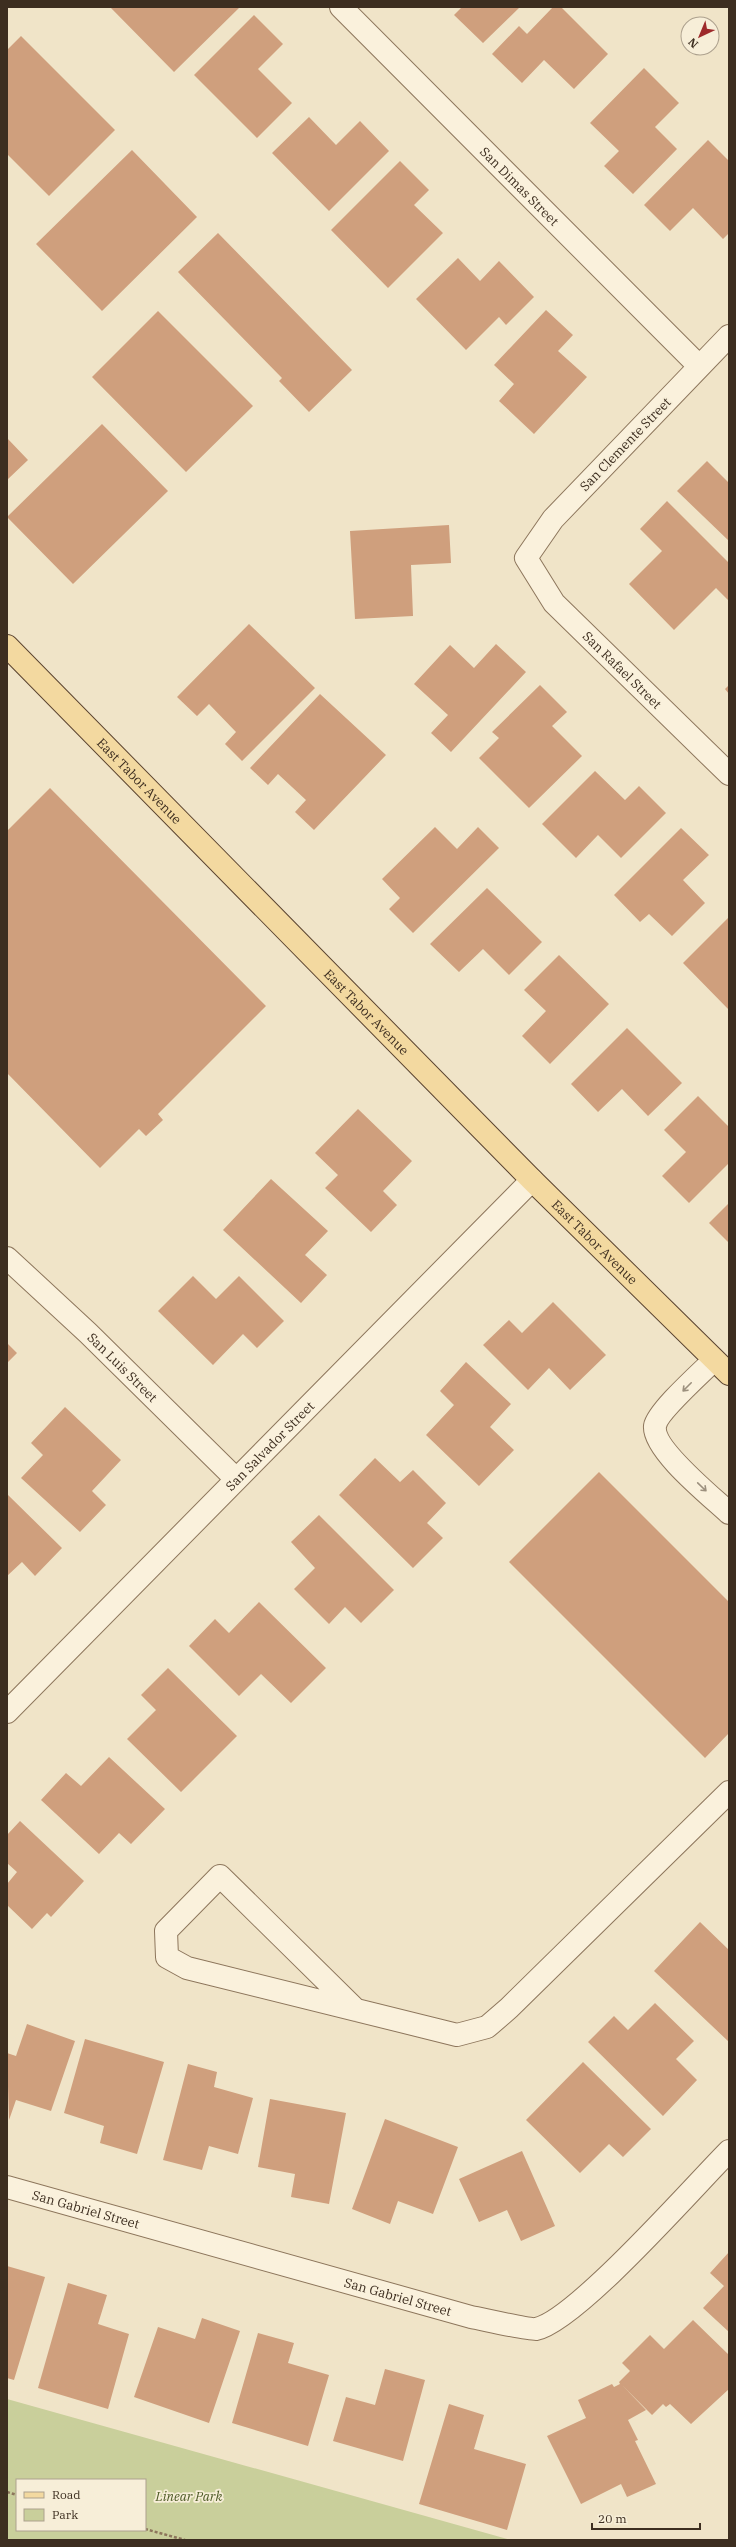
<svg xmlns="http://www.w3.org/2000/svg" width="736" height="2547" viewBox="0 0 736 2547" font-family="'IBM Plex Serif',serif">
  <style>
    .green { fill: #c9cf9b; fill-rule: evenodd }
    .building { fill: #cf9f7d }
    .lines { fill: none; stroke-linecap: round; stroke-linejoin: round }
    .minor-casing { stroke: #8d765c; stroke-width: 24 }
    .major-casing { stroke: #5b4430; stroke-width: 24 }
    .path { stroke: #8d765c; stroke-width: 2.5; stroke-dasharray: 3 2; stroke-linecap: butt }
    .minor { stroke: #faf1dc; stroke-width: 22 }
    .major { stroke: #f3d9a0; stroke-width: 22 }
    .oneway { stroke: #9c907e }
    .labels { text-anchor: middle; stroke-width: 3.5; stroke-linejoin: round; paint-order: stroke }
    .street-label { font-size: 13px; fill: #3d2e20; stroke: #f7eed8 }
    .park-label { font-size: 13px; font-style: italic; fill: #4d5a26; stroke: #f7eed8 }
  </style>
  <rect width="100%" height="100%" fill="#f0e4c8"/>
  <!-- green -->
  <path class="green" d="M7,2399l504,141h-504zM17,2480h128v50h-128z"/>
  <!-- building -->
  <path class="building" d="M110,7h130l-66,65z
    M462,7h58l-37,36 -29,-28z
    M553,7h8l47,47 -34,35 -30,-29 -22,23 -30,-29 27,-28 8,8z
    M254,15l29,29 -25,25 34,34 -35,35 -63,-63z
    M21,36l94,94 -66,66 -42,-42v-104z
    M644,68l35,35 -24,24 22,22 -44,45 -29,-28 15,-15 -29,-28z
    M309,117l27,28 24,-24 29,30 -60,60 -57,-58z
    M708,140l21,21v72l-6,6 -30,-31 -23,23 -26,-26z
    M132,150l65,67 -95,94 -66,-67z
    M400,161l29,29 -15,15 29,28 -55,55 -57,-58z
    M218,233l134,137 -43,42 -30,-31 3,-3 -104,-106z
    M458,258l22,23 19,-20 35,36 -28,28 -7,-8 -33,33 -50,-51z
    M546,310l27,25 -15,16 29,26 -53,57 -35,-33 15,-17 -20,-19z
    M158,311l95,95 -67,66 -94,-95z
    M102,424l66,67 -95,93 -66,-67z
    M7,438l21,22 -21,20z
    M707,461l22,22v58l-52,-50z
    M667,501l62,62v38l-13,-13 -42,42 -45,-46 33,-33 -22,-22z
    M449,525l2,38 -40,2 2,51 -58,3 -5,-88z
    M249,624l66,64 -73,73 -17,-17 11,-12 -27,-28 -12,12 -20,-19z
    M496,644l30,28 -75,80 -20,-19 17,-18 -34,-31 36,-39 24,23z
    M540,685l27,27 -15,14 30,30 -53,52 -50,-50 20,-20 -7,-6z
    M729,685v9l-4,-5z
    M320,694l66,61 -72,75 -19,-18 11,-12 -28,-26 -10,11 -18,-17z
    M595,771l30,29 14,-14 27,27 -45,45 -23,-23 -22,23 -34,-34z
    M50,788l216,218 -108,108 5,6 -17,16 -7,-7 -39,39 -93,-95v-242z
    M435,827l22,22 21,-22 21,21 -86,85 -24,-24 11,-11 -18,-19z
    M681,828l28,27 -26,25 22,23 -33,33 -23,-22 -9,8 -26,-27z
    M487,888l55,54 -33,33 -26,-26 -24,23 -29,-28z
    M729,917v93l-46,-47z
    M559,955l50,49 -59,60 -28,-28 24,-25 -22,-21z
    M627,1028l55,55 -34,33 -26,-27 -24,23 -27,-28z
    M698,1096l31,31v36l-40,40 -27,-27 24,-24 -22,-22z
    M358,1109l54,52 -29,30 14,14 -26,27 -46,-44 13,-13 -23,-22z
    M271,1179l57,52 -23,24 22,20 -26,28 -78,-73z
    M729,1203v40l-20,-20z
    M193,1276l23,23 23,-23 45,45 -27,27 -14,-14 -30,31 -55,-54z
    M553,1302l53,53 -36,35 -21,-22 -21,22 -45,-45 26,-25 13,13z
    M7,1343l10,10 -10,10z
    M466,1362l45,42 -21,23 24,23 -35,36 -53,-51 28,-30 -14,-14z
    M65,1407l56,53 -29,31 14,14 -26,27 -59,-54 22,-23 -12,-12z
    M375,1458l25,24 13,-12 33,33 -19,20 16,15 -30,30 -74,-73z
    M599,1472l130,130v131l-24,25 -196,-196z
    M7,1494l55,54 -27,28 -13,-14 -15,14z
    M319,1515l75,75 -33,33 -16,-16 -16,17 -35,-35 21,-21 -24,-26z
    M259,1602l67,66 -35,35 -30,-29 -22,22 -50,-50 26,-27 14,14z
    M168,1668l69,68 -56,56 -54,-53 29,-29 -15,-15z
    M109,1757l56,52 -34,35 -12,-11 -20,21 -58,-54 25,-27 15,13z
    M20,1821l64,60 -33,36 -4,-4 -15,16 -25,-24v-21l10,-12 -10,-9v-28z
    M700,1922l29,28v92l-75,-71z
    M655,2003l39,38 -18,18 21,21 -34,36 -75,-74 26,-26 14,14z
    M27,2024l48,17 -24,70 -35,-11 -7,20 -2,-67 9,3z
    M85,2039l79,23 -27,92 -37,-11 4,-17 -40,-13z
    M583,2062l68,67 -28,28 -14,-13 -29,29 -54,-53z
    M188,2064l29,8 -3,15 39,11 -15,56 -29,-8 -7,24 -39,-10z
    M270,2099l76,14 -17,91 -38,-7 4,-23 -37,-7z
    M385,2119l73,28 -25,67 -35,-13 -8,23 -38,-15z
    M522,2151l33,75 -34,15 -14,-31 -28,12 -20,-43z
    M729,2252v80l-26,-24 21,-22 -14,-13z
    M7,2266l38,11 -31,103 -7,-2z
    M68,2283l39,12 -9,29 31,10 -21,75 -70,-21z
    M202,2318l38,13 -31,92 -75,-26 24,-70 37,12z
    M693,2320l36,35v34l-38,35 -21,-20 -4,3 -3,-3 -11,11 -30,-30 24,25 -18,10 10,20 -3,1 21,43 -29,13 -6,-13 -40,20 -34,-68 39,-18 -8,-18 34,-16 2,3 6,-3 -1,-2 11,-11 -8,-8 28,-28 14,14z
    M258,2333l36,10 -6,20 41,12 -21,71 -76,-23z
    M385,2369l40,11 -22,81 -70,-20 13,-44 29,8z
    M449,2404l35,11 -10,34 52,15 -19,66 -88,-26z"/>
  <g class="lines">
    <defs>
      <g id="minor">
        <path id="s1" d="M341,7l358,359"/>
        <path id="s2" d="M729,336l-176,183 -27,39 28,45 175,171"/>
        <path id="s3" d="M7,1258l81,75 148,146"/>
        <path d="M714,1360c-12,12 -57,52 -59,66 -3,23 57,71 74,87"/>
        <path id="s4" d="M7,1712l525,-532"/>
        <path d="M356,2010l-136,-134 -54,55 1,26 20,11 270,67 30,-8 22,-19 220,-216"/>
        <path id="s5" d="M7,2187l464,130c11,2 58,13 65,12 40,-8 159,-144 193,-178"/>
      </g>
      <g id="major">
        <path id="s6" d="M7,646l525,534 197,194"/>
      </g>
    </defs>
    <!-- minor casing -->
    <use href="#minor" class="minor-casing"/>
    <!-- major casing -->
    <use href="#major" class="major-casing"/>
    <!-- path -->
    <path class="path" d="M7,2492l10,3
      M145,2529l40,11"/>
    <!-- minor -->
    <use href="#minor" class="minor"/>
    <!-- major -->
    <use href="#major" class="major"/>
  </g>
  <!-- one-way arrows -->
  <defs><path id="oneway-shaft" d="M-6 0H5M1.5-3L5.5 0L1.5 3" fill="none" stroke-width="1.6" stroke-linecap="round" stroke-linejoin="round"/></defs>
  <g class="oneway">
    <use href="#oneway-shaft" transform="translate(687 1387) rotate(135)"/>
    <use href="#oneway-shaft" transform="translate(702 1487) rotate(44)"/>
  </g>
  <g class="labels">
    <!-- street labels -->
    <g class="street-label">
      <text dy="5" stroke="none"><textPath href="#s1" startOffset="253">San Dimas Street</textPath></text>
      <text transform="translate(625 444) rotate(-46)" y="5">San Clemente Street</text>
      <text dy="5" stroke="none"><textPath href="#s2" startOffset="450">San Rafael Street</textPath></text>
      <text dy="5" stroke="none"><textPath href="#s6" startOffset="189">East Tabor Avenue</textPath></text>
      <text dy="5" stroke="none"><textPath href="#s6" startOffset="513">East Tabor Avenue</textPath></text>
      <text dy="5" stroke="none"><textPath href="#s6" startOffset="837">East Tabor Avenue</textPath></text>
      <text dy="5" stroke="none"><textPath href="#s3" startOffset="159">San Luis Street</textPath></text>
      <text dy="5" stroke="none"><textPath href="#s4" startOffset="374">San Salvador Street</textPath></text>
      <text dy="5" stroke="none"><textPath href="#s5" startOffset="82">San Gabriel Street</textPath></text>
      <text dy="5" stroke="none"><textPath href="#s5" startOffset="406">San Gabriel Street</textPath></text>
    </g>
    <!-- park labels -->
    <g class="park-label">
      <text x="189" y="2501">Linear Park</text>
    </g>
  </g>
  <!-- border -->
  <rect width="736" height="2547" fill="none" stroke="#3d2e20" stroke-width="16"/>
  <!-- legend -->
  <rect x="16" y="2479" width="130" height="52" fill="#f7eed8" stroke="#ada18e"/>
  <rect x="24" y="2492" width="20" height="6" fill="#f3d9a0" stroke="#ada18e"/>
  <text x="52" y="2499" font-size="12" fill="#3d2e20">Road</text>
  <rect x="24" y="2509" width="20" height="12" fill="#c9cf9b" stroke="#ada18e"/>
  <text x="52" y="2519" font-size="12" fill="#3d2e20">Park</text>
  <!-- north arrow -->
  <g transform="translate(700 36) rotate(224)"><circle r="19" fill="#f7eed8" stroke="#ada18e"/>
  <path d="M0-3L7 15L0 10L-7 15Z" fill="#9e2a2b"/>
  <text y="-6" font-size="11" font-weight="bold" text-anchor="middle" fill="#3d2e20">N</text>
  </g>
  <!-- scale -->
  <path d="M592 2523v6h108v-6" fill="none" stroke="#3d2e20" stroke-width="2"/>
  <text x="598" y="2523" font-size="12" fill="#3d2e20" stroke="#f7eed8" stroke-width="3" paint-order="stroke">20 m</text>
</svg>
